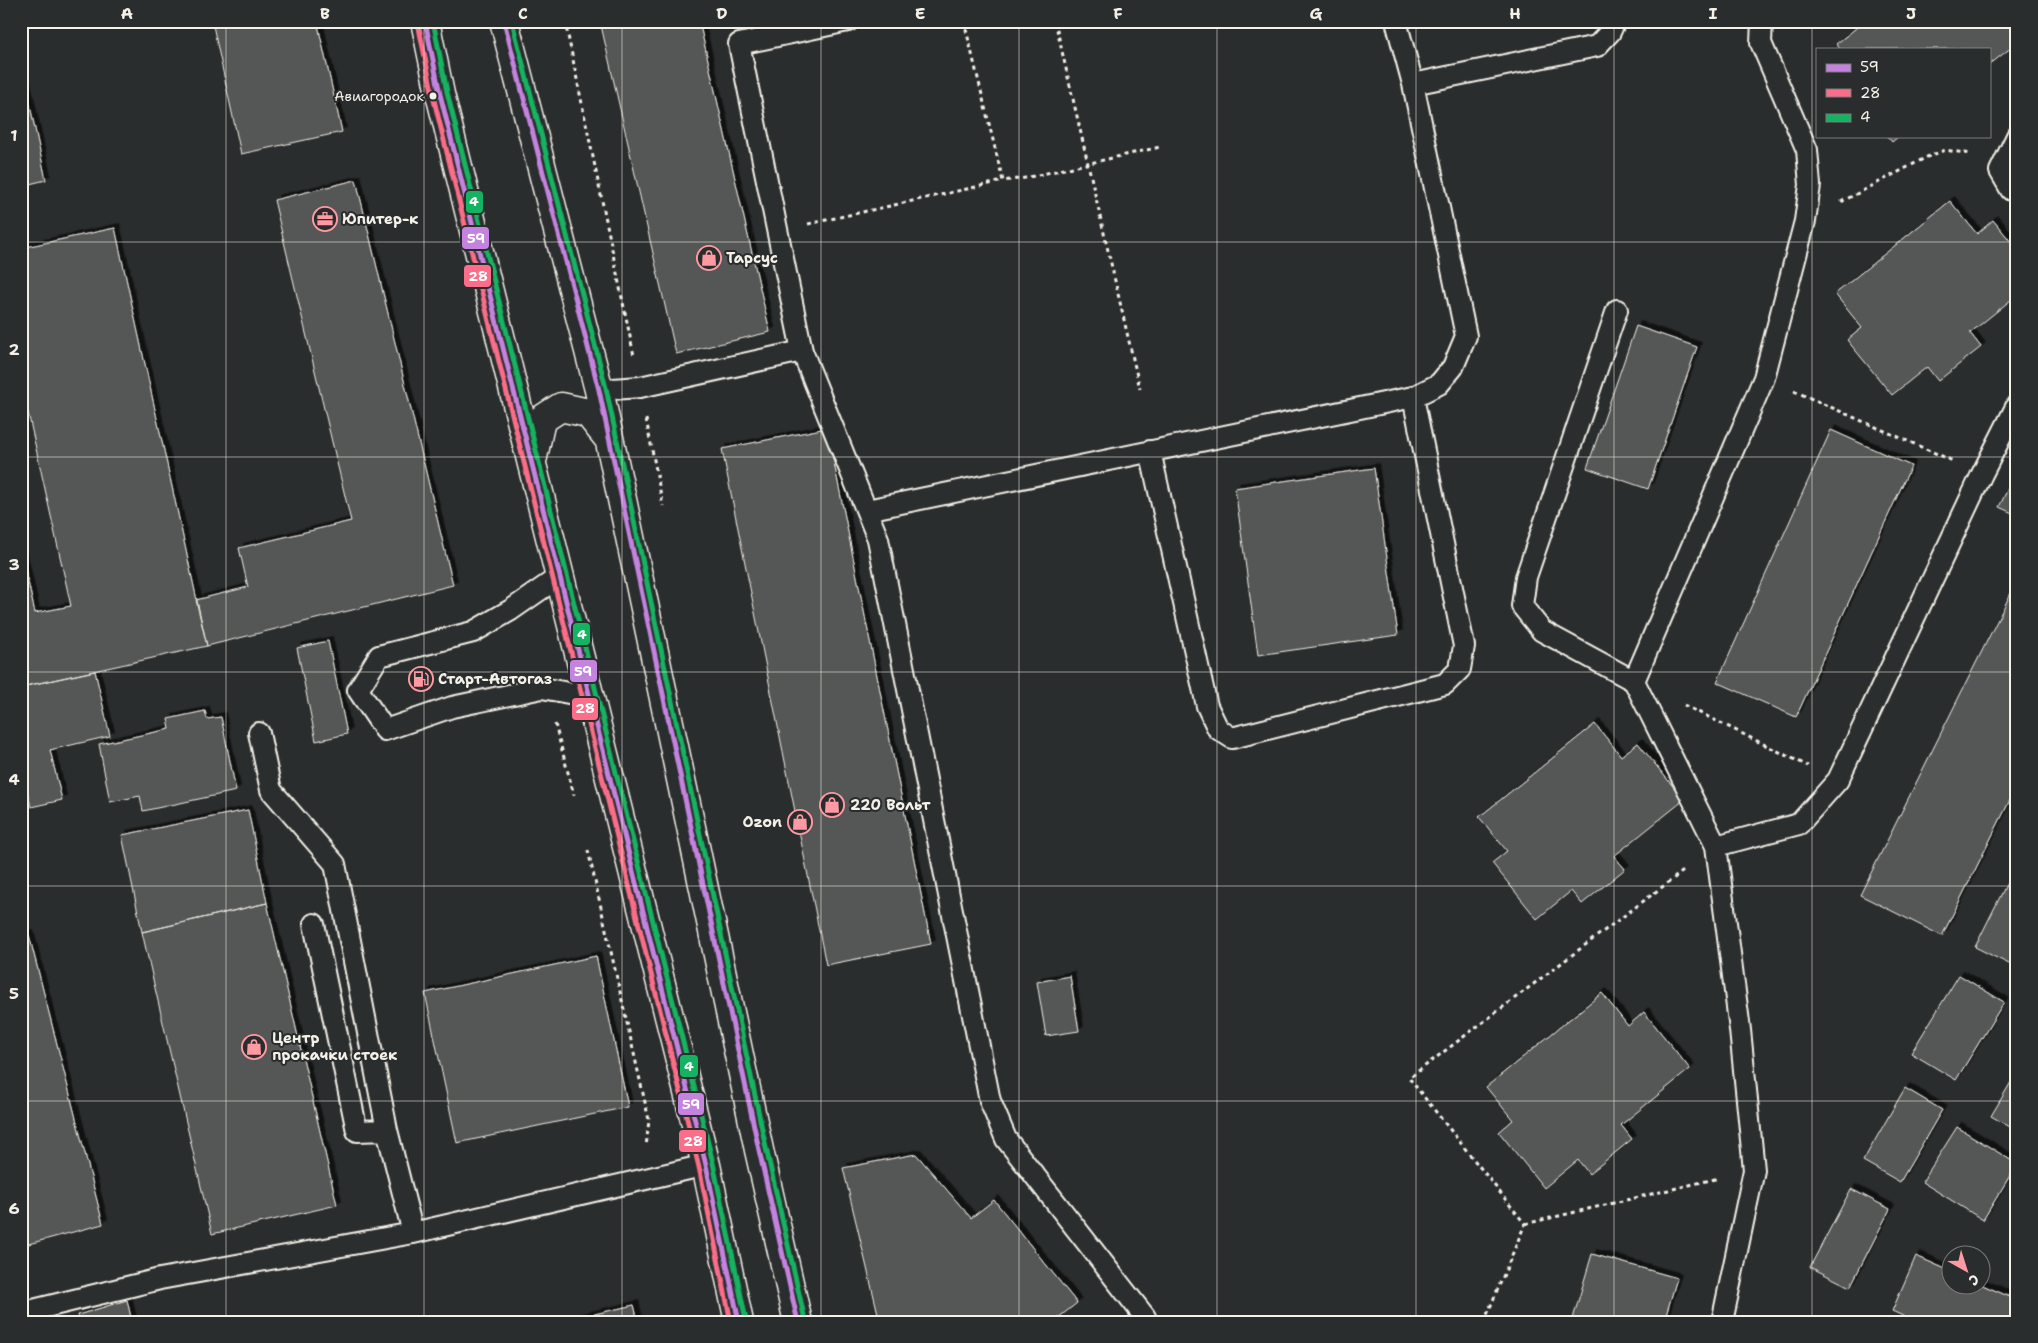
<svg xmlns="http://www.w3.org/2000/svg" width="2038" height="1343" viewBox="0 0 2038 1343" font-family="'Shantell Sans',sans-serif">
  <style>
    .building { fill: #555756; stroke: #f4f1e8; filter: url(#shadow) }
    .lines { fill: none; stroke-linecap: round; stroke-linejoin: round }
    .service-casing { stroke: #f4f1e8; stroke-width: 24 }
    .primary-casing { stroke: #f4f1e8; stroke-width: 31 }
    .path { stroke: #f4f1e8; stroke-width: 3; stroke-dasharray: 4 4; stroke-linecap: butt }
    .service { stroke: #2a2d2e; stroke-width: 20 }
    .primary { stroke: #2a2d2e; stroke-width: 28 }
    .bus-1-casing { stroke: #2a2d2e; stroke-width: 9 }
    .bus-2-casing { stroke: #2a2d2e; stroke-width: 9 }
    .bus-3-casing { stroke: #2a2d2e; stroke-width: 9 }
    .bus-1 { stroke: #c483df; stroke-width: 5 }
    .bus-2 { stroke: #fb6d88; stroke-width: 5 }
    .bus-3 { stroke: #13b361; stroke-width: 5 }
    .grid { fill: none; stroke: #f4f1e8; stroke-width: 1; stroke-opacity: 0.55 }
    .bus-dot { fill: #f4f1e8; stroke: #2a2d2e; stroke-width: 2 }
    .labels { text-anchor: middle; stroke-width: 4; stroke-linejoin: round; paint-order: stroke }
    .bus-label { font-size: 14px; fill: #f4f1e8; stroke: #2a2d2e; text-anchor: end }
    .poi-label { font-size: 15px; font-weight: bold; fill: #f4f1e8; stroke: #2a2d2e; text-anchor: start }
    .line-badge { stroke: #2a2d2e; stroke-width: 2 }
    .badge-label { font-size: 14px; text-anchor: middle; font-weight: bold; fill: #fff }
    .neatline { fill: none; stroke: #f4f1e8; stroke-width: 2 }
    .grid-label { font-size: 16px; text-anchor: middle; font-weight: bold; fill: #f4f1e8 }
  </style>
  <defs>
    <filter id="shadow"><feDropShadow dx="4.5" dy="-4.5" stdDeviation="0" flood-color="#0009"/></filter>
  </defs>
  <rect width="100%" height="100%" fill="#2a2d2e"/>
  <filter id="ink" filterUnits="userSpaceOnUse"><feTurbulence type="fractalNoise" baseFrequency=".02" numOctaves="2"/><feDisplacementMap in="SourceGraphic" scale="10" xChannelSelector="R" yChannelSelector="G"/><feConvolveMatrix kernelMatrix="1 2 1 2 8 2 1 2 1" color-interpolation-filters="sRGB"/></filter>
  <g filter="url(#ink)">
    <!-- building -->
    <path class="building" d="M212,21h105l25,111 -101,22z
      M600,21h99l71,311 -94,22z
      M699,21h17l-16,4z
      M1865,21h152v22l-28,22v-16h-149l-4,-5z
      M21,64l25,116 -25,6z
      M1887,136h12l-7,6z
      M356,180l97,405 -246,61 -11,-46 52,-13 -9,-39 112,-27 -77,-321z
      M1950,201l27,33 16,-14 24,29v46l-47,38 11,14 -43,34 -11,-14 -35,28 -45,-55 15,-12 -27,-34z
      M115,228l92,418 -186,41v-136l14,62 36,-7 -50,-225v-133z
      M1636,326l61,21 -49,142 -61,-21z
      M827,428l104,516 -105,21 -104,-516z
      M1831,430l80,36 -115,251 -79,-35z
      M1374,468l24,167 -140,20 -23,-167z
      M2017,470v45l-18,-8z
      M2017,581v205l-75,150 -82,-41z
      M328,641l19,93 -31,7 -19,-93z
      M95,671l15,65 -60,14 12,50 -31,7 -10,-43v-77z
      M205,711l2,8 14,-2 15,74 -93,20 -3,-15 -30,6 -11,-58 71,-15 -2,-10z
      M1595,724l26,32 17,-13 46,57 -70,56 11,13 -43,35 -11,-13 -34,28 -45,-56 15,-12 -28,-34z
      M248,810l19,93 -125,29 -20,-97z
      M2017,863v105l-42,-21z
      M267,903l70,302 -125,29 -70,-302z
      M29,935l74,289 -82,22v-309z
      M596,956l32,151 -171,36 -32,-150z
      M1959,975l45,27 -48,78 -45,-27z
      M1070,976l9,55 -33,5 -9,-54z
      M1602,993l26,33 16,-14 46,57 -69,56 11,14 -43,35 -11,-14 -34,28 -45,-56 14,-12 -27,-33z
      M2017,1072v59l-26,-15z
      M1905,1088l37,22 -42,72 -37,-21z
      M1957,1127l60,37 -34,56 -61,-38z
      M916,1154l55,64 23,-18 83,103 -24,19h-173l-37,-154z
      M1851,1189l39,20 -40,78 -40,-20z
      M1592,1254l85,24 -13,44h-92z
      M1916,1256l34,15v15h30v-2l37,16v22h-101l-24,-11z
      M127,1300l5,22h-52l-2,-7z
      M634,1305l4,17h-78z"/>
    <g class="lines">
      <defs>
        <path id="service" d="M1396,21l17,63
          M2017,136l-17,35 11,19 6,3
          M1617,310l-91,267 -4,29 20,25 92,50
          M802,351l76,188 112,562 16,38 139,178
          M599,390l41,-3 162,-36 -63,-307 109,-23
          M1150,451l57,255 11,23 14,9 213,-54 15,-15 4,-23 -51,-249
          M867,510l546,-113 26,-13 14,-17 13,-31 -53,-252 184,-38 13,-14 5,-11
          M560,576l-49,34 -38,22 -94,24 -21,34 27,40 67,-23 90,-19 48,9
          M259,733l12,57 64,74 52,266 26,103
          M1716,846l83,-22 39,-44 144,-306 35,-69
          M314,924l43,207 30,-1
          M21,1313l139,-34 253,-46 293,-68
          M1722,1322l32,-152 -14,-140 -24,-184 -82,-165 130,-303 41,-157 5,-36 -3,-35 -46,-107 1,-22"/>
        <path id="primary" d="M425,21l15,73 266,1071 33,157
          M504,21l95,369 160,760 39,172
          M533,457l8,-37 20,-13 27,6 20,25"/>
      </defs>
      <!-- service casing -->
      <use href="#service" class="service-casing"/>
      <!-- primary casing -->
      <use href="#primary" class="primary-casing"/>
      <!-- path -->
      <path class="path" d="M565,21l69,335
        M964,21l39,160 22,-3 135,-31
        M1055,21l85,368
        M1841,202l86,-45 18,-7 26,4
        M808,224l195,-43
        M1794,391l159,70
        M646,419l17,87
        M1684,705l124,61
        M555,724l19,71
        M588,850l61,270 -3,27
        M1525,1224l194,-46
        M1484,1322l41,-98 -116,-146 277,-209"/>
      <!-- service -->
      <use href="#service" class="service"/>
      <!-- primary -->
      <use href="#primary" class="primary"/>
      <defs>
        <path id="bus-1" d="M425,21l15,73 266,1071 33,157
          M504,21l95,369 160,760 39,172"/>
        <path id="bus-2" d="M418,23l15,73 266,1071 32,155"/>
        <path id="bus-3" d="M433,21l14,71 266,1071 33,157
          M512,21l94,367 160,760 39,172"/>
      </defs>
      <!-- bus-1 casing -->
      <use href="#bus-1" class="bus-1-casing"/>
      <!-- bus-2 casing -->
      <use href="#bus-2" class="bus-2-casing"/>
      <!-- bus-3 casing -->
      <use href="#bus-3" class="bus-3-casing"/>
      <!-- bus-1 -->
      <use href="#bus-1" class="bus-1"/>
      <!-- bus-2 -->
      <use href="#bus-2" class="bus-2"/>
      <!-- bus-3 -->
      <use href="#bus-3" class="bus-3"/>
    </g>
  </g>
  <!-- grid -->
  <path class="grid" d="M226,21v1301M424,21v1301M622,21v1301M821,21v1301M1019,21v1301M1217,21v1301M1416,21v1301M1614,21v1301M1812,21v1301M21,242h1996M21,457h1996M21,672h1996M21,886h1996M21,1101h1996"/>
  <!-- icons -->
  <defs>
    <symbol id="office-ring" viewBox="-11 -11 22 22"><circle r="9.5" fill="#2a2d2e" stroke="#ff9aa2" stroke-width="1.5"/><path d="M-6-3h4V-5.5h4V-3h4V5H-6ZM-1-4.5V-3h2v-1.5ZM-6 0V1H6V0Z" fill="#ff9aa2"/></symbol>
    <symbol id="shop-ring" viewBox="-11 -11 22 22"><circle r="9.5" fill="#2a2d2e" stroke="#ff9aa2" stroke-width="1.5"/><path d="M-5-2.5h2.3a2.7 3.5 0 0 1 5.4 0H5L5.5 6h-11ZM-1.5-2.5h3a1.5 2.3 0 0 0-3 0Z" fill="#ff9aa2"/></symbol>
    <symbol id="fuel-ring" viewBox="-11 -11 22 22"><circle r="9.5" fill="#2a2d2e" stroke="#ff9aa2" stroke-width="1.5"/><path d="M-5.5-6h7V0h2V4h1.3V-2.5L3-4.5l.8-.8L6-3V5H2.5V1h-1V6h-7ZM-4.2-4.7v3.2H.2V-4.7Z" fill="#ff9aa2"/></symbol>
  </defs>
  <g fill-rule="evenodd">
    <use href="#office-ring" x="311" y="205" width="28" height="28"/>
    <use href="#shop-ring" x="695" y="244" width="28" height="28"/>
    <use href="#fuel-ring" x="407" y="665" width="28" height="28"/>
    <use href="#shop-ring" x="818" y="791" width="28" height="28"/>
    <use href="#shop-ring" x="786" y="808" width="28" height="28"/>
    <use href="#shop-ring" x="240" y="1033" width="28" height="28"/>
  </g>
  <!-- markers -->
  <circle class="bus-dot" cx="433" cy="96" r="4.5"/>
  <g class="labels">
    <!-- bus labels -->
    <g class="bus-label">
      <text x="424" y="101">Авиагородок</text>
    </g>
    <!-- poi labels -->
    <g class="poi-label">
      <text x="342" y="224">Юпитер-к</text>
      <text x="726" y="263">Тарсус</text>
      <text x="438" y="684">Старт-Автогаз</text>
      <text x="850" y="810">220 Вольт</text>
      <text x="782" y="827" text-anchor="end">Ozon</text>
      <text x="272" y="1043">Центр<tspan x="272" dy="17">прокачки стоек</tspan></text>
    </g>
  </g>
  <g class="line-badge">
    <rect x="465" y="190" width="19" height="24" rx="5" fill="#13b361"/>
    <rect x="461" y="226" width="29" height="24" rx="5" fill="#c483df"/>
    <rect x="463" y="264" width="29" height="24" rx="5" fill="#fb6d88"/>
    <rect x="572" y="622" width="19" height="24" rx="5" fill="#13b361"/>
    <rect x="569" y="659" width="29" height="24" rx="5" fill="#c483df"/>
    <rect x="571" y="697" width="28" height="24" rx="5" fill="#fb6d88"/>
    <rect x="679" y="1054" width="20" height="24" rx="5" fill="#13b361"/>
    <rect x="677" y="1092" width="28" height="24" rx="5" fill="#c483df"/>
    <rect x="678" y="1129" width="29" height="24" rx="5" fill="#fb6d88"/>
  </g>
  <g class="badge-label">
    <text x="474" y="206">4</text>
    <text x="476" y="243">59</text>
    <text x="478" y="281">28</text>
    <text x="582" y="639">4</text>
    <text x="583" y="676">59</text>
    <text x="585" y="713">28</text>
    <text x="689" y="1071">4</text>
    <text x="691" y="1109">59</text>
    <text x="693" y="1146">28</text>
  </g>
  <!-- margin -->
  <rect width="2038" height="1343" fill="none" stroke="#2a2d2e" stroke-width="55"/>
  <!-- legend -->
  <rect x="1816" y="48" width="175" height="90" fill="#2a2d2e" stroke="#7b7b78"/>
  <rect x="1826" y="64" width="25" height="8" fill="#c483df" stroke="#7b7b78"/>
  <text x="1860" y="72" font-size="15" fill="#f4f1e8">59</text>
  <rect x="1826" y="89" width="25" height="8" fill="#fb6d88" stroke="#7b7b78"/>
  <text x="1860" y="98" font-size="15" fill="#f4f1e8">28</text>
  <rect x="1826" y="114" width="25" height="8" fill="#13b361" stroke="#7b7b78"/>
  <text x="1860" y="122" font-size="15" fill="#f4f1e8">4</text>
  <!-- north arrow -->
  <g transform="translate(1966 1270) rotate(141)"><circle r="24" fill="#2a2d2e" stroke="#7b7b78"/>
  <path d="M0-4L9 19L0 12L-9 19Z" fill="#ff9aa2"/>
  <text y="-8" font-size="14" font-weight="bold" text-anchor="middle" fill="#f4f1e8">С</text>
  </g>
  <rect x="28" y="28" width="1982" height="1288" class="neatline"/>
  <g class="grid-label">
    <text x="127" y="19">A</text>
    <text x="325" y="19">B</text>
    <text x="523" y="19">C</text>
    <text x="722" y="19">D</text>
    <text x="920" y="19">E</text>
    <text x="1118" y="19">F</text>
    <text x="1316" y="19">G</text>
    <text x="1515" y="19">H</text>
    <text x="1713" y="19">I</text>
    <text x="1911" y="19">J</text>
    <text x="14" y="141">1</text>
    <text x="14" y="355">2</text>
    <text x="14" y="570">3</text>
    <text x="14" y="785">4</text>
    <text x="14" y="999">5</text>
    <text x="14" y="1214">6</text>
  </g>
</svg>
